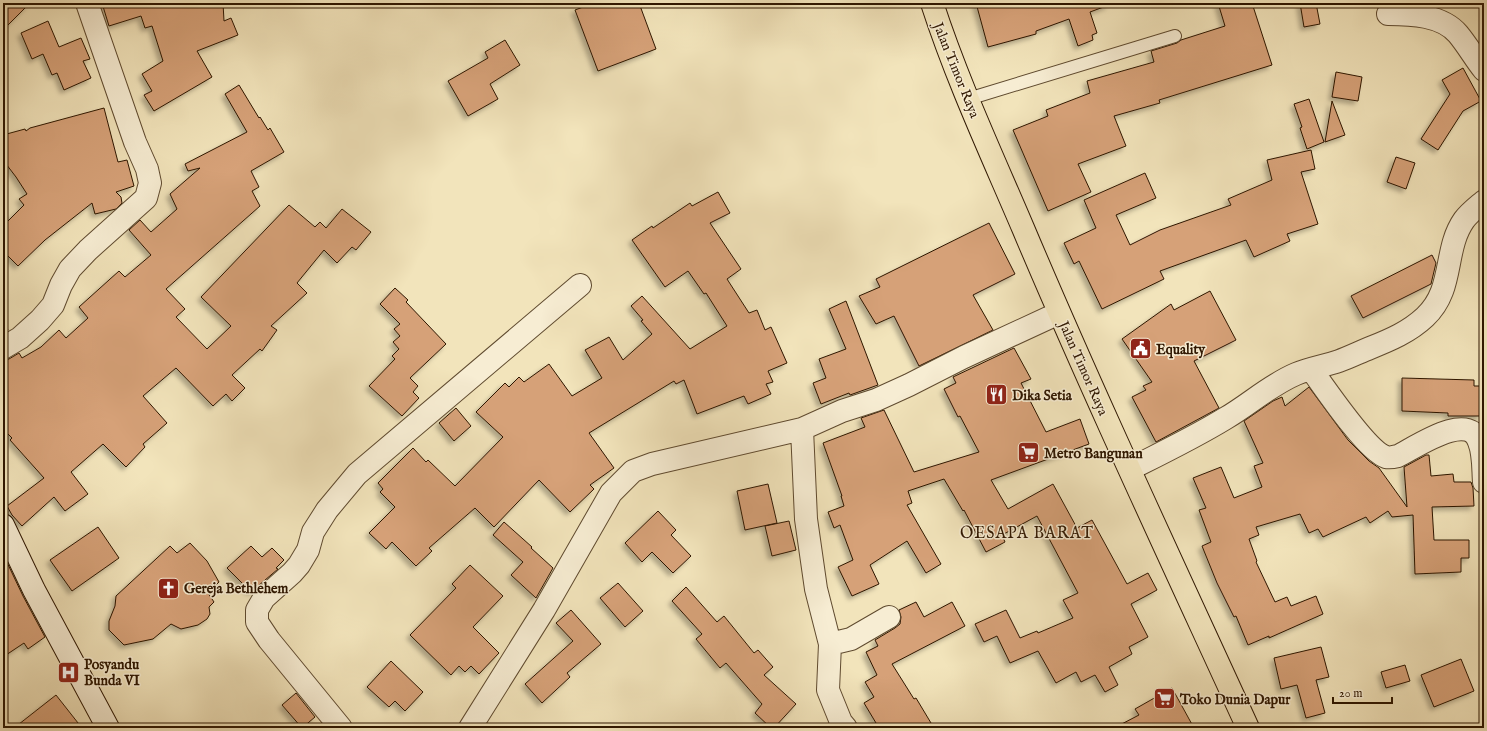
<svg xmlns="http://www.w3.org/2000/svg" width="1487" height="731" viewBox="0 0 1487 731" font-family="'IM FELL English',serif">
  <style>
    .building { fill: #d6a178; stroke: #2e1600; filter: url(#shadow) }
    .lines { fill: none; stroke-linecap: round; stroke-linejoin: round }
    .lane-casing { stroke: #5f4a2f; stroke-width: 14 }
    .street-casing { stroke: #5f4a2f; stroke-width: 24 }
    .secondary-casing { stroke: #2e1600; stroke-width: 24 }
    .highway-casing { stroke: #2e1600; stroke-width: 24 }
    .lane { stroke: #f7edd3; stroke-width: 12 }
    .street { stroke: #f7edd3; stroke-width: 22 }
    .secondary { stroke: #f7edd3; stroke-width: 22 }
    .highway { stroke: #f2e4bb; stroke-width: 22 }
    .labels { text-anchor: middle; stroke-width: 3; stroke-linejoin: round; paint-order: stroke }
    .street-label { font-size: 14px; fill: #2e1600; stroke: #f7edd3 }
    .poi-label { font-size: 14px; font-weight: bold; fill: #2e1600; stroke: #f7edd3; text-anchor: start }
    .quarter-label { font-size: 16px; letter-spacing: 1px; fill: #2e1600; stroke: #f7edd3 }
  </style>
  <defs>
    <filter id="shadow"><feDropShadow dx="-3.5" dy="3.5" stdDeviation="2" flood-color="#0004"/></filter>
  </defs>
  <rect width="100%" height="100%" fill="#f2e4bb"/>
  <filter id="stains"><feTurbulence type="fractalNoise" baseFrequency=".005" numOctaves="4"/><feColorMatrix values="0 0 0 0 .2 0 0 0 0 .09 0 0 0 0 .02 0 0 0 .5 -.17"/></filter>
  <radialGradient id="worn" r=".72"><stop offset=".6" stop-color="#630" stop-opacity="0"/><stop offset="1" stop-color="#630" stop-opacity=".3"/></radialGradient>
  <!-- building -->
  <path class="building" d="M3,3h27l-27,27z
    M102,3h121l1,18 7,-3 7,17 -41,16 15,26 -58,34 -10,-16 8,-4 -10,-17 21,-13 -11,-35 -7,2 -4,-12 -32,10z
    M594,3h45l17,46 -58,22 -23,-61z
    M976,3h132l1,2 -19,7 7,21 -5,2 1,5 -15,6 -9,-27 -33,12v3l-48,13z
    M1218,3h34l20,62 -113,35 1,3 -46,13 12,30 -48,18 13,28 -43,19 -35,-81 35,-14 -2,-6 44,-17 -3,-12 67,-19 -3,-11 26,-8 4,-3 44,-14z
    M1300,3h16l4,21 -16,3z
    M48,21l11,26 22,-9 9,21 -7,2 8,17 -27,12 -7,-17 -5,2 -9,-21 -11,5 -11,-26z
    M505,40l15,25 -30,19 8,15 -30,17 -20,-35 40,-23 -3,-6z
    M1463,68l18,33 -18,10 -25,39 -17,-11 29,-45 -8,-14z
    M1336,72l26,5 -4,24 -26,-4z
    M239,85l20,33 1,-1 8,13 2,-2 14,24 -33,19 8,16 -7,4 8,15 -94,83 19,20 -9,8 31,32 24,-23 -30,-29 88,-92 26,22 5,-5 6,6 16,-19 29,23 -15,18 -4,-3 -15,16 -13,-13 -27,33 10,10 -36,33 6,4 -15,21 -2,-2 -28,26 13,13 -13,13 -6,-7 -13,12 -37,-38 -33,28 24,27 -24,21 2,3 -19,20 -23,-23 -32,28 17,22 -23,17 -11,-14 -32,29 -10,-11 -5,-9 37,-28 -34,-38 2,-2 -9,-9v-69l6,-1 10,-6 3,5 19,-11 18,-17 7,8 22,-20 -9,-11 40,-36 6,6 26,-22 -22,-25 11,-10 11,12 26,-23 -7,-15 30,-26 -12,3 -3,-7 62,-32 -22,-38z
    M1309,99l15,43 -17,7 -7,-21 2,-1 -8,-23z
    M1332,101l13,34 -20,7z
    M104,108l14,54 9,-2 7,26 -18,6 5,5 1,6 -6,6 -21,5 -3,-11 -47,37 -27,26 -15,-15v-25l21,-21 -5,-6 8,-5 -11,-17 -13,-17v-25l22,-6 1,2 4,-3z
    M1311,150l4,19 -14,3 17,52 -31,10 3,7 -36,16 -8,-17 -86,31 4,8 -62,30 -23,-48 -5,3 -10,-21 32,-15 -12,-28 61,-27 11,25 -40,17 14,30 30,-15 71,-25 -3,-6 44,-19 -5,-20z
    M1396,157l19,6 -9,26 -19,-7z
    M718,192l12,21 -20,10 31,46 -14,10 22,34 8,-3 8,20 6,-3 16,36 -19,8 5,11 -7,2 5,10 -23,10 -4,-8 -47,18 -13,-34 -8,4 -2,-3 -85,52 25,35 -24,17 4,4 -24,23 -31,-32 -45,47 -19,-19 -46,40 3,3 -16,15 -24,-24 -6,7 -17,-16 26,-26 -15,-15 3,-3 -5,-6 35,-35 13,14 2,-2 27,26 48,-49 -27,-25 29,-29 4,4 10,-10 5,5 25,-18 23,32 30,-18 -17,-28 24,-13 14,23 29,-26 -11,-13 2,-1 -12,-14 11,-10 48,53 37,-23 -21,-33 -2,1 -16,-23 -23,16 -33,-47 20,-14 1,2 37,-25 2,3z
    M989,223l26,51 -42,21 20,35 -74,36 -25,-50 -18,8 -17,-28 21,-9 -4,-8z
    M1432,255l4,8 -5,21 -68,34 -12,-22z
    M395,288l13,12 -2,2 40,42 -36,34 8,8 -5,6 6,6 -17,18 -33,-30 26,-27 -3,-3 7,-7 -6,-7 7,-6 -6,-7 6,-5 -20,-20z
    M1210,291l26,49 -42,21 25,47 -63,34 -24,-45 14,-7 -3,-4 9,-4 -30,-43 49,-35 3,6z
    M846,301l32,84 -28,10 -1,-2 -28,11 -8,-21 13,-5 -7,-19 27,-10 -17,-40z
    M3,321l5,9 -5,4z
    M1014,348l17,31 -10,4 25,49 34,-13 9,25 -98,36 17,29 45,-25 24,44 15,-8 35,64 21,-11 9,17 -26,14 17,33 -19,10 3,7 -23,13 9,18 -13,7 -10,-17 -14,7 -5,-10 -20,11 -18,-32 -28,12 -13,-27 -13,6 -9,-18 31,-14 14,28 17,-7 1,2 35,-15 -10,-18 15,-7 -41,-77 -35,19 3,7 -19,10 -22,-42 -1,1 -19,-32 -36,12 4,12 -5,2 34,59 -15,9 -19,-32 -37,24 9,19 -27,12 -14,-29 15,-7 -13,-35 -6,3 -6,-16 16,-6 -3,-10h1l-19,-53 42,-16 -4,-9 23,-8 30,62 65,-20 -19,-36 -2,1 -14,-28 12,-6 -3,-6z
    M1402,378l72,2v6h6l1,30h-33v-3l-46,-2z
    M1309,387l39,53 21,21 10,7 28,39 -3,-40 22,-12h3l2,21 22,-2 1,8h17l2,6 1,18 -42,1 2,33h35v18h-8v14l-46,2 -2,-59 -21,2 -4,-6 -18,12 -4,-6 -43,20 -5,-8 -9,4 -9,-19 -44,13 3,8 -10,4 8,22 -1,1 19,40 12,-5 4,9 25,-10 7,18 -54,24v-2l-21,9 -12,-29 -2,1 -17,-34 -15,-37 9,-4 -12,-32 7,-2 -13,-30 28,-11 13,31 28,-11 -8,-21 9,-3 -19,-42 29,-20 9,-4 3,9z
    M456,408l15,18 -17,15 -15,-18z
    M768,484l9,39 -32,7 -8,-39z
    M658,511l18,19 -5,5 20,21 -18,17 -21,-21 -10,10 -17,-19z
    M789,521l7,29 -24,6 -7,-30z
    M504,522l28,25 -1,1 22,20 -17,30 -25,-23 12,-13 -30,-27z
    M98,527l21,31 -47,33 -22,-31z
    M190,543l17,18 12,21 -11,11 6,9 -5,5 1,7 -3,5 -9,6 -17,4 -10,-5 -18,15 -29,6 -15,-15v-9l6,-15 1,-10 54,-50 7,7z
    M251,546l11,11 10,-9 12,12 -8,8 2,1 -27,23 -24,-24z
    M3,554l20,42 22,41 -17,12 -4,-6 -21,14z
    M470,565l33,31 -30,31 26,26 -20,21 -8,-8 -6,6 -6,-6 -8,9 -41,-40 46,-47 -4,-4z
    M618,583l25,28 -18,16 -25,-29z
    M686,587l31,35 7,-6 30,37 4,-3 15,17 -9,8 32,29 -22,24h-3l-16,-15 7,-9 -36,-41 -6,5 -24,-29 6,-5 -30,-33z
    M916,602l8,15 28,-15 13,24 -73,38 22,35 2,-1 18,30h-55l-15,-25 10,-6 -9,-15 12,-7 -11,-23 12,-6 -3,-6 20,-12 5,-4 1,-7 -2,-7z
    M571,610l30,34 -34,29 3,4 -28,26 -17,-19 48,-43 -17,-18z
    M1321,647l8,30 -13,3 9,33 -19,5 -9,-33 -16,4 -7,-31z
    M1461,659l13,32 -40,16 -13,-32z
    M391,661l32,31 -18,19 -10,-10 -6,6 -22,-20z
    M1405,665l5,16 -24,7 -5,-16z
    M1172,688l22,40h-80l25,-13 -4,-6z
    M296,693l19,24 -13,11 -20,-23z
    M56,695l26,33h-68z"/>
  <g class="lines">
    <defs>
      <path id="lane" d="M968,99l207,-63"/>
      <path id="street" d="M1388,14c23,0 54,1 70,20 10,12 17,25 26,36
        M3,348l17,-10 20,-18 13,-15 8,-20 9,-16 18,-19 58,-52 4,-15 -3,-14 -12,-27 -48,-139
        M1311,369c13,18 56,82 75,88 4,1 8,0 12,-1 18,-9 71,-46 81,-14 5,12 4,28 5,40
        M802,429l4,90 10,70 14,55 21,-5 38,-22
        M1130,469c32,-16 65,-32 96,-51 24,-14 44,-33 70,-44 14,-6 29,-8 43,-13 11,-4 21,-9 31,-13 20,-8 39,-16 55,-31 30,-28 18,-67 39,-97 5,-7 13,-13 20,-19
        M830,644l-2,46 13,32 5,6
        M341,728l-72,-88 -12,-18v-12l7,-12 28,-25 7,-8 9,-15 5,-18 14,-22 30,-36 223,-189
        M470,728l74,-118 67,-117 22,-22 19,-7 150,-35 40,-18 34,-11 33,-15 55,-28 95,-44"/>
      <path id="secondary" d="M3,525l31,65 74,138"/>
      <path id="highway" d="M932,3c25,77 59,150 91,225 71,168 149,334 225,500"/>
    </defs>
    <!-- lane casing -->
    <use href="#lane" class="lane-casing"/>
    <!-- street casing -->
    <use href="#street" class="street-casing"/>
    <!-- secondary casing -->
    <use href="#secondary" class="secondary-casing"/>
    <!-- highway casing -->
    <use href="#highway" class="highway-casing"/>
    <!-- lane -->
    <use href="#lane" class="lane"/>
    <!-- street -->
    <use href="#street" class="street"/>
    <!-- secondary -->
    <use href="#secondary" class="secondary"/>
    <!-- highway -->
    <use href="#highway" class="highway"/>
  </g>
  <!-- icons -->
  <defs>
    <symbol id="civic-square" viewBox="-11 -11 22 22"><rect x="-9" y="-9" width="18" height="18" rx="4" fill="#8f2418" stroke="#f7edd3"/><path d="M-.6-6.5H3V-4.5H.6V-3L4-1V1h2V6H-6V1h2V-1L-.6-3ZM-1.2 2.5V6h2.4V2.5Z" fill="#fff"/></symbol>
    <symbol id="restaurant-square" viewBox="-11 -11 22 22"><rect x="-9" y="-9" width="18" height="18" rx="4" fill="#8f2418" stroke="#f7edd3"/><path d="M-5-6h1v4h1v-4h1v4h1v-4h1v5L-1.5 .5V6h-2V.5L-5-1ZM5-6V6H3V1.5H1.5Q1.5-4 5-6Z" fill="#fff"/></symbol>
    <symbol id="supermarket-square" viewBox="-11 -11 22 22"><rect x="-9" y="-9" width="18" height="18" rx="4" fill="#8f2418" stroke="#f7edd3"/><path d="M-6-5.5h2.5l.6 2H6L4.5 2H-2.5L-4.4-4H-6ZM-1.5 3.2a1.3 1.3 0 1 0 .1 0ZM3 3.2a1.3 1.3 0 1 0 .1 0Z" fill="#fff"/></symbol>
    <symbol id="church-square" viewBox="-11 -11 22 22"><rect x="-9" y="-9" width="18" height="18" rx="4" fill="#8f2418" stroke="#f7edd3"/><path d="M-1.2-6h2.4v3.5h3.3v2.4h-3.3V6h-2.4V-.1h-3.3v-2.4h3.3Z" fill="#fff"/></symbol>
    <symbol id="hospital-square" viewBox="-11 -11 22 22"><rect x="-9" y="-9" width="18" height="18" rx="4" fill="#8f2418" stroke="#f7edd3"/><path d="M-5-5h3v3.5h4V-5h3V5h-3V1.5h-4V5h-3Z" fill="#fff"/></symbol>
  </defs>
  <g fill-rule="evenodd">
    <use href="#civic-square" x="1128" y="336" width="25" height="25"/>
    <use href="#restaurant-square" x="984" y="382" width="25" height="25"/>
    <use href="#supermarket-square" x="1016" y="440" width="25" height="25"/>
    <use href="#church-square" x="156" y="576" width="25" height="25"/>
    <use href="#hospital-square" x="56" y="660" width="25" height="25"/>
    <use href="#supermarket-square" x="1152" y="686" width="25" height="25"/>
  </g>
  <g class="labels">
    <!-- street labels -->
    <g class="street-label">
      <text transform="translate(957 70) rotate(68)" y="5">Jalan Timor Raya</text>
      <text transform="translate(1084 368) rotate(66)" y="5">Jalan Timor Raya</text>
    </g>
    <!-- poi labels -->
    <g class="poi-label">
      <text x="1156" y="354">Equality</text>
      <text x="1012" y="400">Dika Setia</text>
      <text x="1044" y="458">Metro Bangunan</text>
      <text x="184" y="593">Gereja Bethlehem</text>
      <text x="84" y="669">Posyandu<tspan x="84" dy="16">Bunda VI</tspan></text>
      <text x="1180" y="704">Toko Dunia Dapur</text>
    </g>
    <!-- quarter labels -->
    <g class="quarter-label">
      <text x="1027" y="538">OESAPA BARAT</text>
    </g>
  </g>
  <!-- margin -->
  <rect width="1487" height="731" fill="none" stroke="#f2e4bb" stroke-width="16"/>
  <rect x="4" y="4" width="1479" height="723" fill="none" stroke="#2e1600" stroke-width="2"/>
  <rect x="8" y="8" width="1471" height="715" fill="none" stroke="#2e1600"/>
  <!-- scale -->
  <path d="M1333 697v6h59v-6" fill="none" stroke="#2e1600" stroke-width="2"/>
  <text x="1339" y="697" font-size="12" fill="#2e1600" stroke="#f7edd3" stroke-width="3" paint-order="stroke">20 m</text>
  <rect width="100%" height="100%" filter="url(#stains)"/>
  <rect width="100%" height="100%" fill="url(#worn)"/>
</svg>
